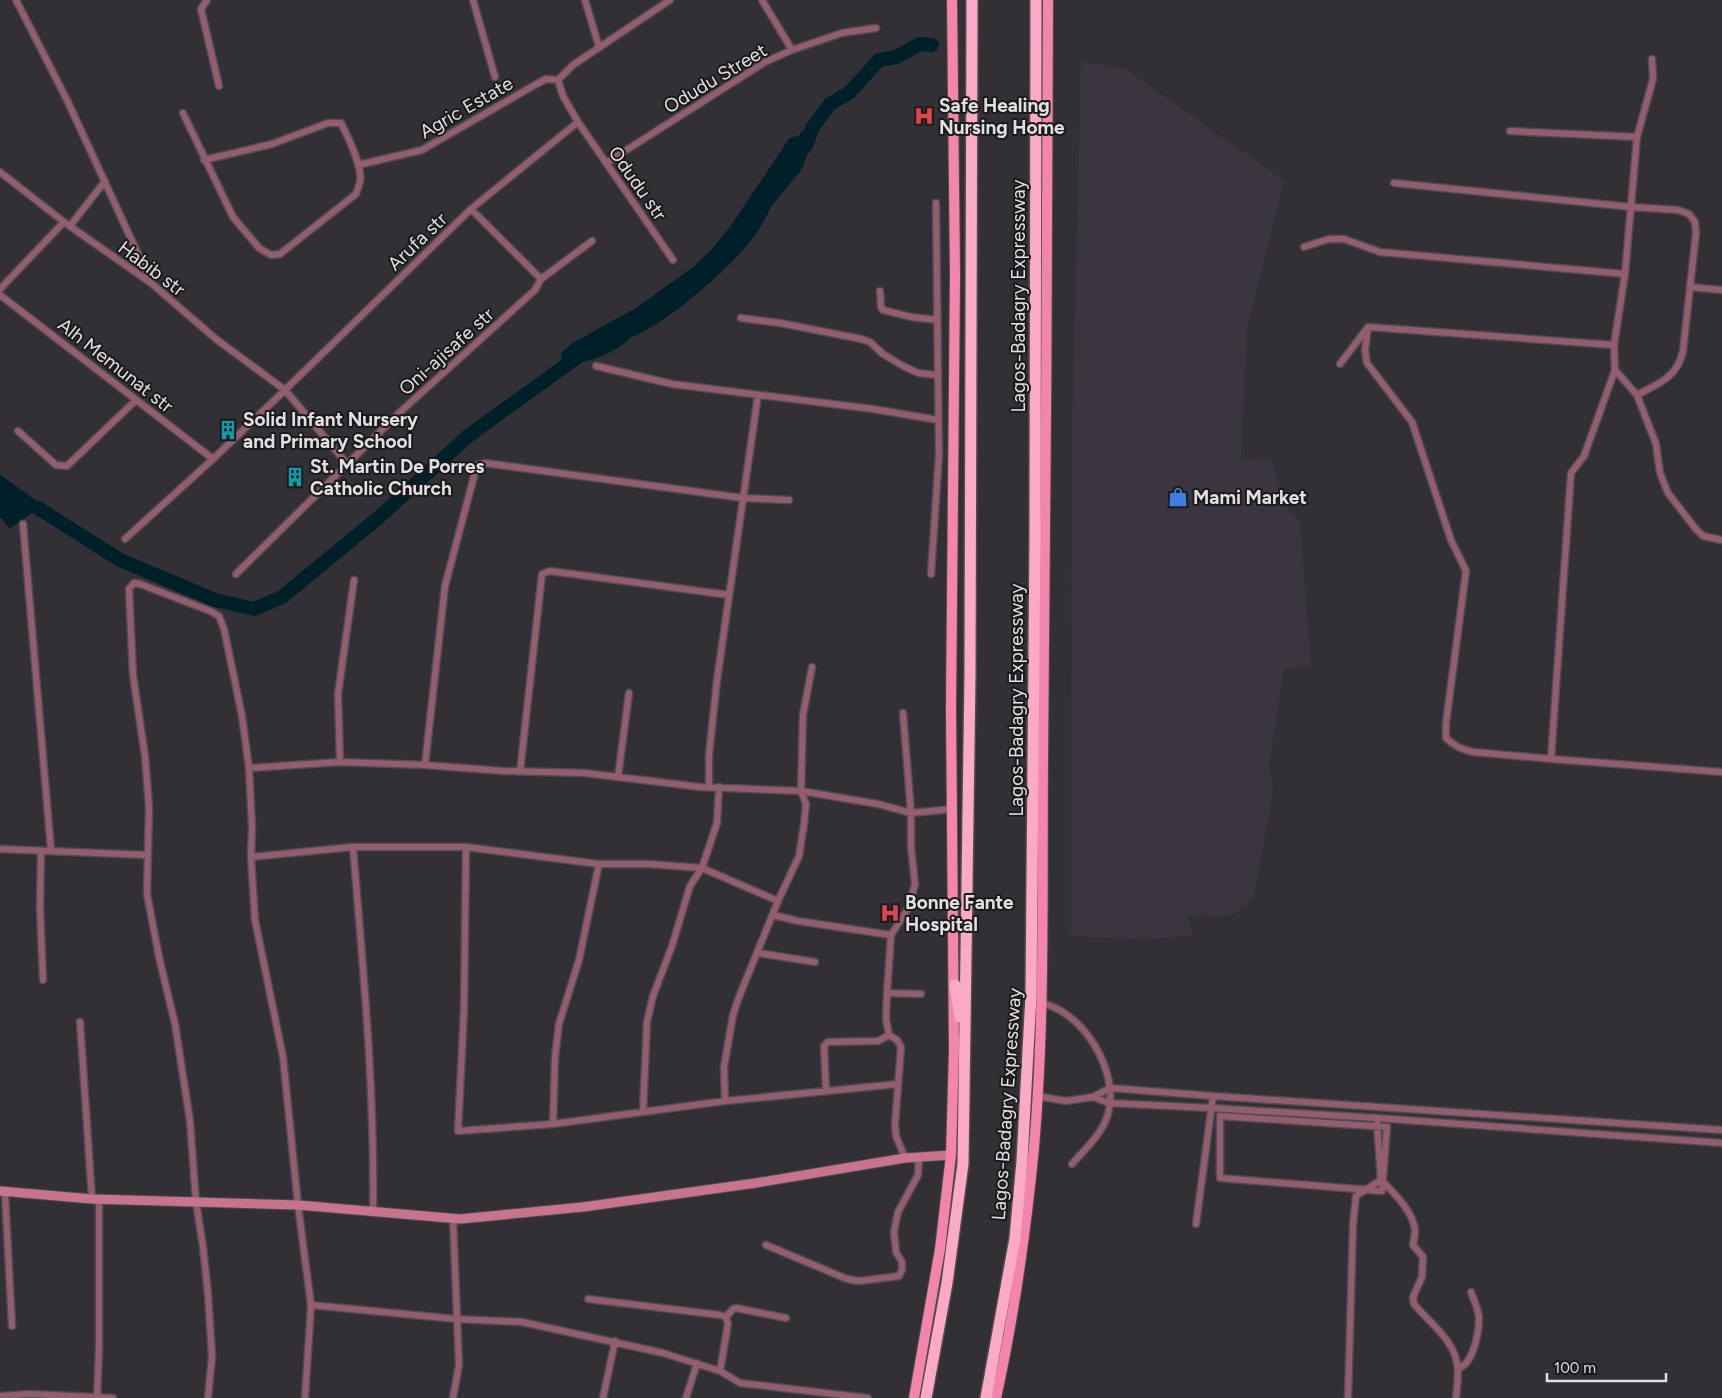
<svg xmlns="http://www.w3.org/2000/svg" width="1722" height="1398" viewBox="0 0 1722 1398" font-family="Figtree,sans-serif">
  <style>
    .built { fill: #3b3540 }
    .water { fill: #002029 }
    .lines { fill: none; stroke-linecap: round; stroke-linejoin: round }
    .stream { stroke: #002029; stroke-width: 2.5 }
    .river { stroke: #002029; stroke-width: 14 }
    .street-casing { stroke: #4f4c51; stroke-width: 9 }
    .secondary-casing { stroke: #4f4c51; stroke-width: 11 }
    .primary-casing { stroke: #4f4c51; stroke-width: 12 }
    .highway-casing { stroke: #4f4c51; stroke-width: 14 }
    .street { stroke: #935d6d; stroke-width: 6 }
    .secondary { stroke: #c9748f; stroke-width: 9 }
    .primary { stroke: #f285a9; stroke-width: 10 }
    .highway { stroke: #faaac2; stroke-width: 11 }
    .labels { text-anchor: middle; stroke-width: 4; stroke-linejoin: round; paint-order: stroke }
    .street-label { font-size: 19px; fill: #e1dfe2; stroke: #1a191b }
    .poi-label { font-size: 19px; font-weight: bold; fill: #e1dfe2; stroke: #1a191b; text-anchor: start }
  </style>
  <rect width="100%" height="100%" fill="#333035"/>
  <!-- built -->
  <path class="built" d="M1081,62l45,7 158,112 -37,148 -6,130 30,1 17,49 12,13 11,143 -27,4 -15,97 4,25 -19,105 -21,19 -46,1 7,20 -48,3 -75,-3 1,-497z"/>
  <!-- water -->
  <path class="water" d="M0,476l42,30 -5,2 -27,19 -10,-12z"/>
  <g class="lines">
    <!-- stream -->
    <path class="stream" d="M0,476l40,29
      M0,515l10,12 27,-19"/>
    <!-- river -->
    <path class="river" d="M568,356l8,-7 62,-34 59,-42 19,-18 19,-23 59,-88 11,-2 1,-5
      M38,508l82,52 95,40 39,9 28,-12 96,-79 90,-82 111,-80c14,-3 44,-15 50,-28l4,1 20,-11 23,-16 31,-26 26,-25 15,-18 11,-17 6,-13 31,-38 5,-14 6,-7 5,-16 18,-24 20,-12 29,-32 17,-3 24,-13 12,1"/>
    <defs>
      <path id="street" d="M16,0l51,100 84,182
        M207,0l-6,9 18,77
        M473,0l22,77
        M585,0l14,47
        M670,0l-97,65 -15,15 5,16 15,26 95,138
        M762,0l30,50
        M1652,59l1,20 -16,58 -12,137 -11,71 1,25 22,25 19,49 4,29 8,20 27,35 8,8 19,4
        M183,113l50,104 26,31 12,7 9,-1 76,-60c1,-4 3,-8 4,-12 3,-15 -12,-45 -19,-59h-13l-56,21 -68,16
        M1510,131l127,6
        M606,163l159,-101 27,-12 50,-17 34,-5
        M358,165l64,-15 111,-64 13,-7 12,1
        M0,172l64,50 87,61 65,56 69,51 63,75
        M1394,183l237,24 47,3 11,4 6,8 1,11 -13,118c-6,27 -24,32 -46,44
        M471,209l70,70
        M70,226l35,-45
        M1304,247l25,-8h15l36,13 245,22
        M1690,287l32,3
        M0,289l64,-67
        M880,291l1,16 2,3 28,7 27,3
        M0,295l213,164
        M741,318l39,5 81,16 9,3 13,12 20,12 15,7 20,2
        M1368,327l-3,23 2,13 45,59 39,118 15,31 -20,152v15c8,8 15,11 27,14l78,7 171,13
        M1340,364l28,-37 246,18
        M596,366l76,18 201,25 65,11
        M18,431l38,34 11,1 69,-66
        M23,524l28,326
        M125,539l88,-80 72,-69 186,-181 107,-87
        M236,574l163,-161 136,-123 6,-11 51,-38
        M931,574l8,-120 -3,-251
        M903,713l8,100v34l4,37 -6,23 -18,28 -4,58 -1,26 3,16 8,5 4,7 -6,78 1,11 9,22
        M1551,759l20,-286 13,-17 31,-86
        M340,762l-2,-68 16,-114
        M425,765l20,-179 32,-121 8,-2 258,35 46,2
        M249,768l91,-6 85,3 78,6 82,2 115,14 101,4 77,13 33,9 41,-4
        M520,772l22,-198 8,-3 179,24
        M618,777l11,-84
        M709,787v-32l8,-75 41,-285
        M353,847c10,121 22,243 20,365
        M466,847l-2,163 -6,121 95,-7 172,-23 173,-17
        M0,849l147,6
        M41,851l-1,56 3,73
        M251,857l102,-10h113l133,17h49l54,4 76,33
        M773,915l25,6 93,14
        M758,953l57,9
        M887,993l34,1
        M1040,1003c43,7 80,69 68,111 -5,19 -23,35 -36,50
        M80,1022l12,177
        M826,1090l-2,-44 4,-4 50,-1 11,-6
        M1037,1096l29,5 27,-4 17,-9 103,8 509,34
        M1093,1097l16,6 102,5 166,10 345,25
        M725,1101l-1,-34 9,-52 6,-18 39,-96 21,-45 5,-32 2,-20 -5,-13 2,-76 9,-48
        M643,1112l4,-90 6,-26 19,-50 18,-60 12,-18 15,-45 2,-36
        M1220,1116l167,11 -5,64 -162,-13z
        M553,1124l2,-67 4,-33 20,-64 20,-96
        M1382,1181c12,12 31,30 33,49 0,5 -1,10 -2,15l10,12 -1,20 -9,20 1,7c17,21 43,37 44,67 0,9 -1,18 -2,27
        M5,1193l7,133
        M453,1219l6,146 -6,33
        M1196,1224l17,-128
        M766,1245l81,34 12,2 40,-5 3,-6v-8l-6,-10 -2,-20 4,-20 20,-37 1,-18
        M588,1299l132,16 6,2 2,7 -8,47
        M311,1305l145,14 66,3 141,31 57,18 20,12 128,15
        M726,1317l7,-8 3,-1 50,10
        M1458,1369c3,-2 7,-4 9,-7 8,-11 12,-30 12,-43 0,-9 -5,-18 -8,-27
        M0,1396l30,-2 83,4
        M97,1397l2,-48v-150
        M208,1398l4,-42 -4,-62 -5,-47 -7,-45 -6,-81 -15,-97 -16,-67 -12,-63 2,-87 -4,-51 -12,-81 -4,-86 5,-6 6,1 70,27 9,5 5,13 18,87 7,52 3,59 -1,30 4,63 28,137 15,148 13,100 -6,93
        M603,1398l12,-57
        M686,1398l11,-35
        M1348,1398l5,-173 3,-29 25,-16 -4,-57"/>
      <path id="secondary" d="M0,1191l92,8 206,6 162,14 123,-12 173,-24 149,-25 46,-3"/>
      <path id="primary" d="M914,1398l26,-149 11,-94 3,-105 -3,-342 4,-433 -3,-275
        M996,1398c18,-82 30,-167 38,-251 11,-127 8,-259 9,-387 3,-253 4,-507 5,-760"/>
      <path id="highway" d="M955,985l5,32
        M926,1398l21,-115 16,-119 7,-489 2,-675
        M986,1398l29,-160 7,-77 9,-165 4,-461 1,-535"/>
    </defs>
    <!-- street casing -->
    <use href="#street" class="street-casing"/>
    <!-- secondary casing -->
    <use href="#secondary" class="secondary-casing"/>
    <!-- primary casing -->
    <use href="#primary" class="primary-casing"/>
    <!-- highway casing -->
    <use href="#highway" class="highway-casing"/>
    <!-- street -->
    <use href="#street" class="street"/>
    <!-- secondary -->
    <use href="#secondary" class="secondary"/>
    <!-- primary -->
    <use href="#primary" class="primary"/>
    <!-- highway -->
    <use href="#highway" class="highway"/>
  </g>
  <!-- icons -->
  <defs>
    <symbol id="hospital-bare" viewBox="-9 -9 18 18"><path d="M-5-5h3v3.5h4V-5h3V5h-3V1.5h-4V5h-3Z" fill="#e0444e" stroke="#1a191b" stroke-width="2.5" paint-order="stroke"/></symbol>
    <symbol id="building-bare" viewBox="-9 -9 18 18"><path d="M-4-6H4V6H1V3H-1V6H-4ZM-2.5-4.3h1.7v1.8h-1.7ZM.8-4.3h1.7v1.8H.8ZM-2.5-1h1.7V.8h-1.7ZM.8-1h1.7V.8H.8Z" fill="#0f9aa8" stroke="#1a191b" stroke-width="2.5" paint-order="stroke"/></symbol>
    <symbol id="shop-bare" viewBox="-9 -9 18 18"><path d="M-5-2.5h2.3a2.7 3.5 0 0 1 5.4 0H5L5.5 6h-11ZM-1.5-2.5h3a1.5 2.3 0 0 0-3 0Z" fill="#3f7fe0" stroke="#1a191b" stroke-width="2.5" paint-order="stroke"/></symbol>
  </defs>
  <g fill-rule="evenodd">
    <use href="#hospital-bare" x="910" y="102" width="28" height="28"/>
    <use href="#building-bare" x="214" y="416" width="28" height="28"/>
    <use href="#building-bare" x="281" y="463" width="28" height="28"/>
    <use href="#shop-bare" x="1164" y="483" width="28" height="28"/>
    <use href="#hospital-bare" x="876" y="899" width="28" height="28"/>
  </g>
  <g class="labels">
    <!-- street labels -->
    <g class="street-label">
      <text transform="translate(715 78) rotate(-31)" y="7">Odudu Street</text>
      <text transform="translate(466 107) rotate(-30)" y="7">Agric Estate</text>
      <text transform="translate(638 183) rotate(55)" y="7">Odudu str</text>
      <text transform="translate(417 241) rotate(-44)" y="7">Arufa str</text>
      <text transform="translate(152 268) rotate(37)" y="7">Habib str</text>
      <text transform="translate(1018 296) rotate(-90)" y="7">Lagos-Badagry Expressway</text>
      <text transform="translate(446 351) rotate(-42)" y="7">Oni-ajisafe str</text>
      <text transform="translate(116 365) rotate(38)" y="7">Alh Memunat str</text>
      <text transform="translate(1016 700) rotate(-90)" y="7">Lagos-Badagry Expressway</text>
      <text transform="translate(1006 1104) rotate(-86)" y="7">Lagos-Badagry Expressway</text>
    </g>
    <!-- poi labels -->
    <g class="poi-label">
      <text x="939" y="112">Safe Healing<tspan x="939" dy="22">Nursing Home</tspan></text>
      <text x="243" y="426">Solid Infant Nursery<tspan x="243" dy="22">and Primary School</tspan></text>
      <text x="310" y="473">St. Martin De Porres<tspan x="310" dy="22">Catholic Church</tspan></text>
      <text x="1193" y="504">Mami Market</text>
      <text x="905" y="909">Bonne Fante<tspan x="905" dy="22">Hospital</tspan></text>
    </g>
  </g>
  <!-- scale -->
  <path d="M1547 1373v8h119v-8" fill="none" stroke="#e1dfe2" stroke-width="2.5"/>
  <text x="1554" y="1373" font-size="15" fill="#e1dfe2" stroke="#1a191b" stroke-width="4" paint-order="stroke">100 m</text>
</svg>
